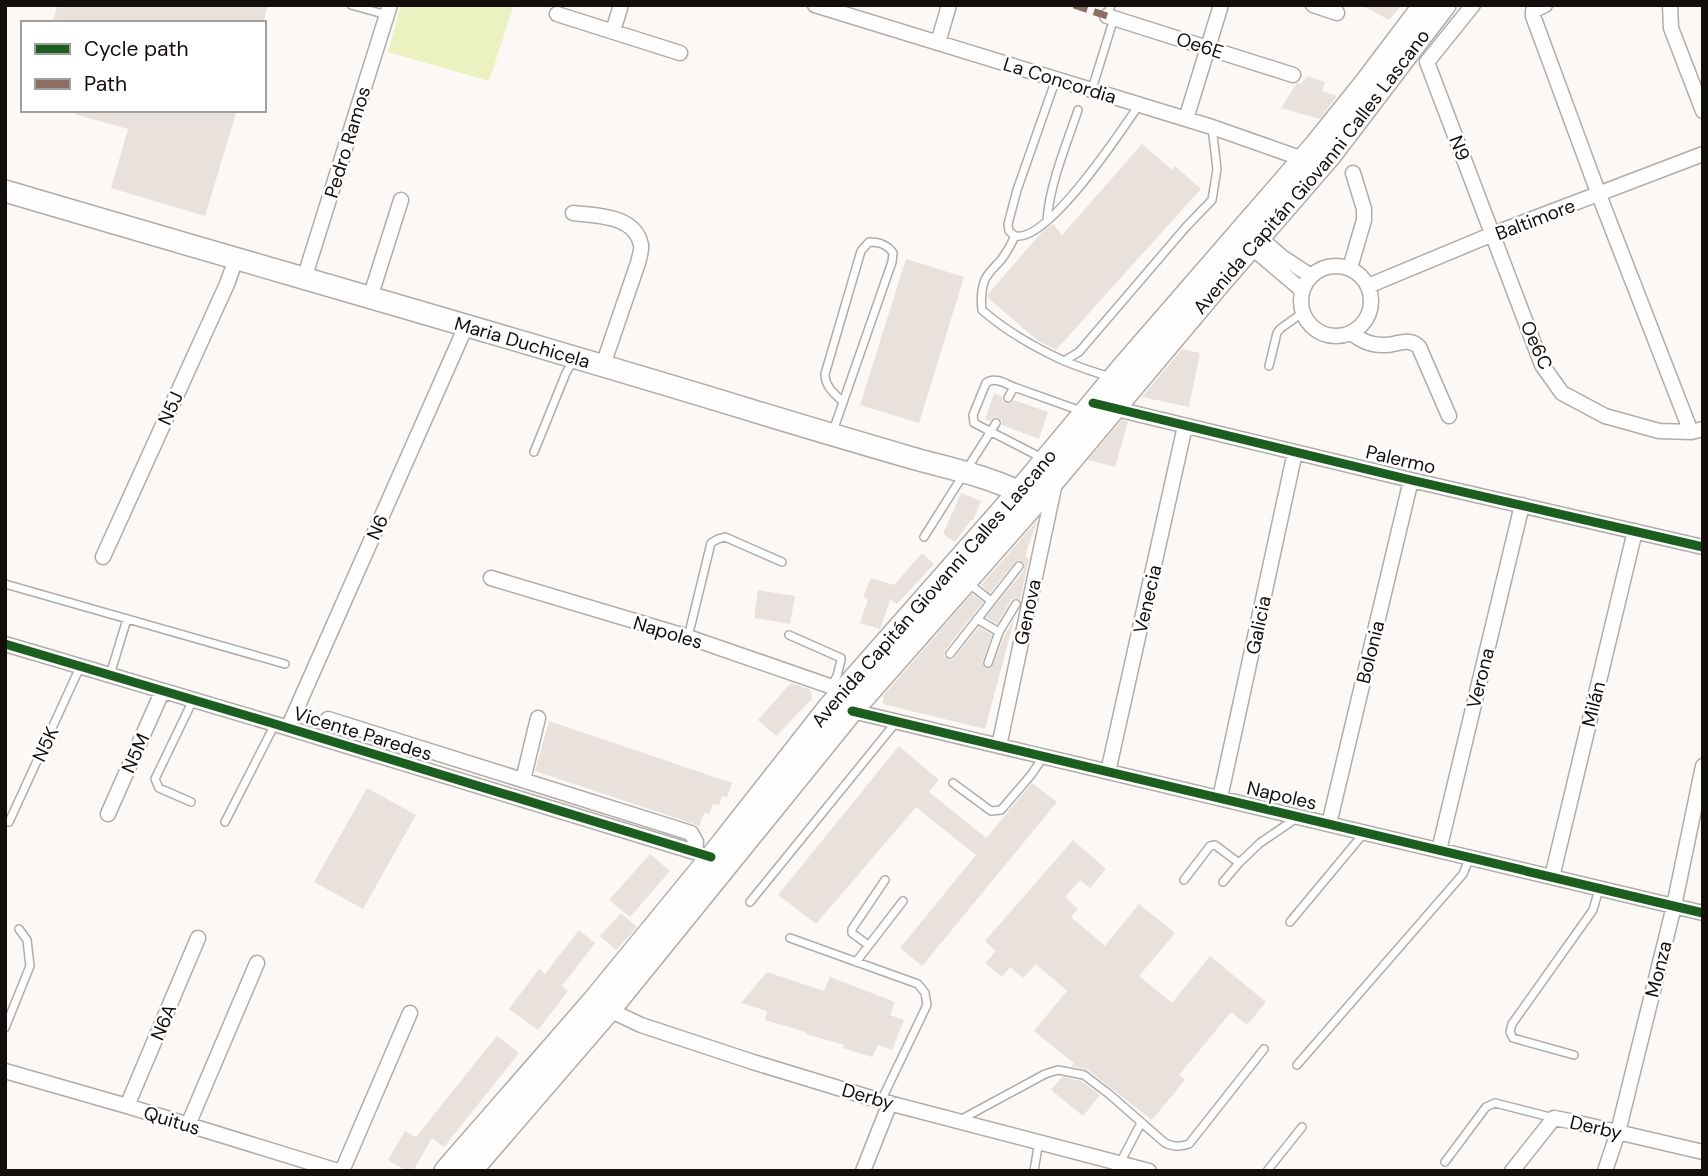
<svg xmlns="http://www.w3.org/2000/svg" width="1708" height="1176" viewBox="0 0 1708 1176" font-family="'DM Sans',sans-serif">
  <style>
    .green { fill: #ecf1c2 }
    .building { fill: #e9e1db }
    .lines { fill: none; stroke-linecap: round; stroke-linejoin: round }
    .lane-casing { stroke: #b0aca9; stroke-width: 10 }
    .street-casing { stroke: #b0aca9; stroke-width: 17 }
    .secondary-casing { stroke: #b0aca9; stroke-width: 24 }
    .lane { stroke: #fffefe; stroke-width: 7 }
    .street { stroke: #fffefe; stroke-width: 14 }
    .secondary { stroke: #fffefe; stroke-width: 21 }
    .quiet { stroke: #8d6e63; stroke-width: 7; stroke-dasharray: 14 7; stroke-linecap: butt }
    .cycleway-casing { stroke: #fff; stroke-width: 13 }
    .cycleway { stroke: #1b5e20; stroke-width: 9 }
    .labels { text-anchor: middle; stroke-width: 5; stroke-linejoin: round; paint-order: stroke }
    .street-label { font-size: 19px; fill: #130e0b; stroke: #fff }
  </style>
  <rect width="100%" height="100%" fill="#fcf8f6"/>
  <!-- green -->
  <path class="green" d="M401,5h113l-25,76 -101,-29z"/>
  <!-- building -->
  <path class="building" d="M58,5h210l-5,18h-211z
    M1361,5h41l-13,15z
    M1307,76l18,6 -3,9 15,5 -17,23 -39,-11 16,-25 4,1z
    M75,110h162l-32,106 -94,-28 17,-59 -54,-15z
    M1142,144l30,26 3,-4 26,23 -86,95 -59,66 -19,-10 -49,-42v-4l54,-62 11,-8 9,11z
    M906,259l58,18 -45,146 -59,-18z
    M1182,349l18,4 -11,54 -47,-10z
    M994,393l8,3v5l4,3 5,-1 3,-3 34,12 -9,27 -37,-14v-4l-3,-3 -5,-1 -4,4 -5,-2z
    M1122,420l6,2 -13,45 -27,-7z
    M961,493l20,8 -8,19h-2l-16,22 -12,-8z
    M1037,521l-12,35 4,3 -9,41 -5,-2 -4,2 -14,24 -11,-7 38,-47v-7l-5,-3 -4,2 -25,31 -9,-8z
    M922,553l12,11 -37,40 -7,-4 -10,29 -20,-6 8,-24 -5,-2 8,-19 23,7z
    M758,590l37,6 -5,28 -36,-6z
    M972,594l11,8 -38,48 -1,6 3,3 5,1 2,-2 25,-31 13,8 -10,28 3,5h6l14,-33 10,-18 -30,112 -102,-25v-8z
    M791,683l20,7 1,9 -36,37 -18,-16z
    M549,721l183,62 -5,14 -5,-1 -3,9 -6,-1 -4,10 -5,-1 -5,14 -5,-3 -159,-53z
    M899,746l40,34 -10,12 57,46 46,-55 25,19 -135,164 -22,-18 76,-93 -60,-48 -100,117 -38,-29z
    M367,788l49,27 -53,94 -49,-27z
    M1073,840l33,29 -16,19 -10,-8 -15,17 13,12 -7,8 34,29 34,-42 36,29 -36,43 33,27 38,-47 56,46 -19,23 -16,-13 -52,63 6,5 -33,40 -64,-50 -17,-4 3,-3 -40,-32 33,-40 -31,-27 -13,14 -13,-11 -8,10 -17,-14 11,-12 -11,-10z
    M650,854l20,17 -40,46 -21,-17z
    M621,913l16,14 -21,23 -16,-14z
    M579,930l16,13 -33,43 6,5 -30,39 -29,-21 30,-40 6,5z
    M767,972l57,19 6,-14 65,25 -5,13 14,5 -12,30 -14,-5 -6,12 -29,-9 1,-3 -38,-11v-2l-41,-12 2,-9 -26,-8z
    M497,1036l22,17 -75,94 -12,-9 -19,33h-6l-19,-11 17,-29 11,6z
    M1062,1077l19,4 19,14 -17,21 -32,-26z"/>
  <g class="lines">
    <defs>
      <path id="lane" d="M351,5l36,10
        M1107,16l4,-11
        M1092,89l22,-71
        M1047,220c3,-37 19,-74 31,-110
        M1015,236c-4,9 -8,16 -14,24 -6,7 -14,13 -17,22 -3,9 -3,19 -2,28 24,21 52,37 80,50 16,7 32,12 48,17
        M1015,236c33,7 106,-105 124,-131
        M1015,236l-6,-5 -1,-7 9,-34 39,-111
        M1064,361l15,-9 107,-125 26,-27 5,-31 -5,-42
        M1269,366l8,-33 3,-4 22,-16
        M1014,387c-8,-3 -20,-11 -28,-4l-13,32 1,8 68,35
        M1008,398l6,-11 67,24
        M833,431l59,-169 1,-9c-6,-9 -14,-11 -24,-11l-8,9 -36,123c0,13 10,20 18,28
        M534,452l32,-79 7,-12
        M924,537l72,-114
        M967,582l24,19
        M5,584l280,80
        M977,619l22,13
        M789,635l52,23v2l-4,16 -6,10
        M688,637l23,-94 7,-4 7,-2 57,25
        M950,654l69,-88
        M988,663l11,-31 17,-28
        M110,675l17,-56
        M953,783l38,28 10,-1 30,-35 13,-19
        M191,802l-32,-14 -4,-9 38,-79
        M9,822l71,-155
        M225,822l50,-98
        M1184,880l26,-34 5,-1 24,18
        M1223,882l16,-19 21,-20 38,-26
        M750,902l147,-181
        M1290,922l74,-89
        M790,938l128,46 7,9 2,12 -46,96
        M868,945l-16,-12v-4l33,-49
        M856,962l47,-61
        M5,1028l25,-62 -3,-26 -8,-11
        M1574,1055l-61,-17 -3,-6 2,-8 81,-114 6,-21
        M1297,1065l166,-191 7,-17
        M960,1120l85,-46 13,-4 26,5 25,19 56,49c9,4 14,4 24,1l75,-95
        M1445,1162l41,-55 9,-4 59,15
        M1120,1163l21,-40
        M1034,1171l5,-30
        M1267,1171l35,-44"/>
      <path id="street" d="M815,5l397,122 91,32
        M1313,5l24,8
        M1473,5l-46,57 115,303 20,28 43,23 54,15 32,1 12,-3
        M1545,5l-12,6v5l66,179 92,237
        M1670,5l1,23 32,83
        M557,14l123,39
        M1107,16l186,59
        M613,31l8,-26
        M938,43l11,-38
        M1186,119l35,-114
        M573,213c24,3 62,2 68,32 1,5 -2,13 -3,18l-35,102
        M1259,237l23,20 29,19
        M1251,247l51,43
        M1301 301a35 35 0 1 1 70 0a35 35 0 1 1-70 0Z
        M1350,268l14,-48v-11l-11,-36
        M304,279l86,-274
        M1368,286l125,-52 210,-80
        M370,298l31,-98
        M1351,333c10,7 18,12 31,12 14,1 26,-9 37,2l30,69
        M1108,407l303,73 292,67
        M103,557l124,-273 9,-25
        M491,578l197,59 156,54
        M5,644l270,80 436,133
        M852,711l851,202
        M328,719l363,114 5,9 -1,10
        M288,728l178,-402
        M999,746l56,-263
        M1108,772l77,-346
        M523,780l15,-62
        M1220,798l75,-346
        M108,814l54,-122
        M1329,824l82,-344
        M1439,850l83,-345
        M1552,877l83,-346
        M605,1008l36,17 112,37 128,39 268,70
        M5,1071l122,35 211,65
        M127,1106l71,-168
        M188,1125l69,-162
        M342,1171l68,-158
        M863,1171l27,-68
        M1512,1171l42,-53 16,3 133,31
        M1605,1171l13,-39 56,-226 29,-140"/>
      <g id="secondary">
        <path id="s1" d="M5,191c247,73 496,143 742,218 55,17 110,33 165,49 39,11 81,19 117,39"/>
        <path id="s2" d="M445,1171l148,-170 118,-144 118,-150 190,-216 102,-122 195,-225 49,-61 59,-78"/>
        <path id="s3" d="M471,1171l138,-160 243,-300 185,-210 183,-218 110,-127 115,-151"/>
      </g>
    </defs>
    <!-- lane casing -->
    <use href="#lane" class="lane-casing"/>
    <!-- street casing -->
    <use href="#street" class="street-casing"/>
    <!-- secondary casing -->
    <use href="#secondary" class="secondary-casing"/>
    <!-- lane -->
    <use href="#lane" class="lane"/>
    <!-- street -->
    <use href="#street" class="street"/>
    <!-- secondary -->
    <use href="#secondary" class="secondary"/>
    <!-- quiet -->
    <path class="quiet" d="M1074,5l33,11"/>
    <defs>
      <path id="cycleway" d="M1093,403l318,77 292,67
        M5,644l270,80 436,133
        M852,711l851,202"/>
    </defs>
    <!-- cycleway casing -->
    <use href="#cycleway" class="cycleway-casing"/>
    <!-- cycleway -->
    <use href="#cycleway" class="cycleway"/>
  </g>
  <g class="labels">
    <!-- street labels -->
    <g class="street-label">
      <text transform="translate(1200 45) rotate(18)" y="7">Oe6E</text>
      <text transform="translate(1060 80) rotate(17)" y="7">La Concordia</text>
      <text transform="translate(347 142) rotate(-73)" y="7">Pedro Ramos</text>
      <text transform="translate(1460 148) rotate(69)" y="7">N9</text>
      <text dy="7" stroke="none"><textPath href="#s3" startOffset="1306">Avenida Capitán Giovanni Calles Lascano</textPath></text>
      <text transform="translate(1535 219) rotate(-21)" y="7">Baltimore</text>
      <text dy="7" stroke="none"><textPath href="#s1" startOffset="539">Maria Duchicela</textPath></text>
      <text transform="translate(1537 345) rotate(66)" y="7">Oe6C</text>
      <text transform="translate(170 408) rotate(-66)" y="7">N5J</text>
      <text transform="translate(1401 459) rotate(13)" y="7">Palermo</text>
      <text transform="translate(377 527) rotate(-66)" y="7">N6</text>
      <text dy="7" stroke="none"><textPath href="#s2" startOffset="761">Avenida Capitán Giovanni Calles Lascano</textPath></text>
      <text transform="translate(1147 599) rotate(-77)" y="7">Venecia</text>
      <text transform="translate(1027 612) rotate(-78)" y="7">Genova</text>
      <text transform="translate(1258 625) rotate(-78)" y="7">Galicia</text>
      <text transform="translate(668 632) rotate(17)" y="7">Napoles</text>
      <text transform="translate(1370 652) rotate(-76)" y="7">Bolonia</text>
      <text transform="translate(1480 678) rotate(-76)" y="7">Verona</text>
      <text transform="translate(1593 704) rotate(-76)" y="7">Milán</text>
      <text transform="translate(363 733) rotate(17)" y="7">Vicente Paredes</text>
      <text transform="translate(45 744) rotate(-65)" y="7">N5K</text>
      <text transform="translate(135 753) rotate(-66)" y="7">N5M</text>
      <text transform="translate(1282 795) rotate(13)" y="7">Napoles</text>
      <text transform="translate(1658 969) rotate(-76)" y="7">Monza</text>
      <text transform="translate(163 1022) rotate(-67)" y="7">N6A</text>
      <text transform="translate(868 1096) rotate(16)" y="7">Derby</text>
      <text transform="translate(172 1120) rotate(17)" y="7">Quitus</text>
      <text transform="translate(1596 1127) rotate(13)" y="7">Derby</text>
    </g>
  </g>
  <!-- border -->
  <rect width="1708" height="1176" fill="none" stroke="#130e0b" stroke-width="14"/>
  <!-- legend -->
  <rect x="21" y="21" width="245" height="91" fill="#ffffff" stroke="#a19f9d" stroke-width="2"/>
  <rect x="35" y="44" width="35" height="10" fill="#1b5e20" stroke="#a19f9d" stroke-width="2"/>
  <text x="84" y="56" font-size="21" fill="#130e0b">Cycle path</text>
  <rect x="35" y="79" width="35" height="10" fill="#8d6e63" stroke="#a19f9d" stroke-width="2"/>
  <text x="84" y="91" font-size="21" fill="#130e0b">Path</text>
</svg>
